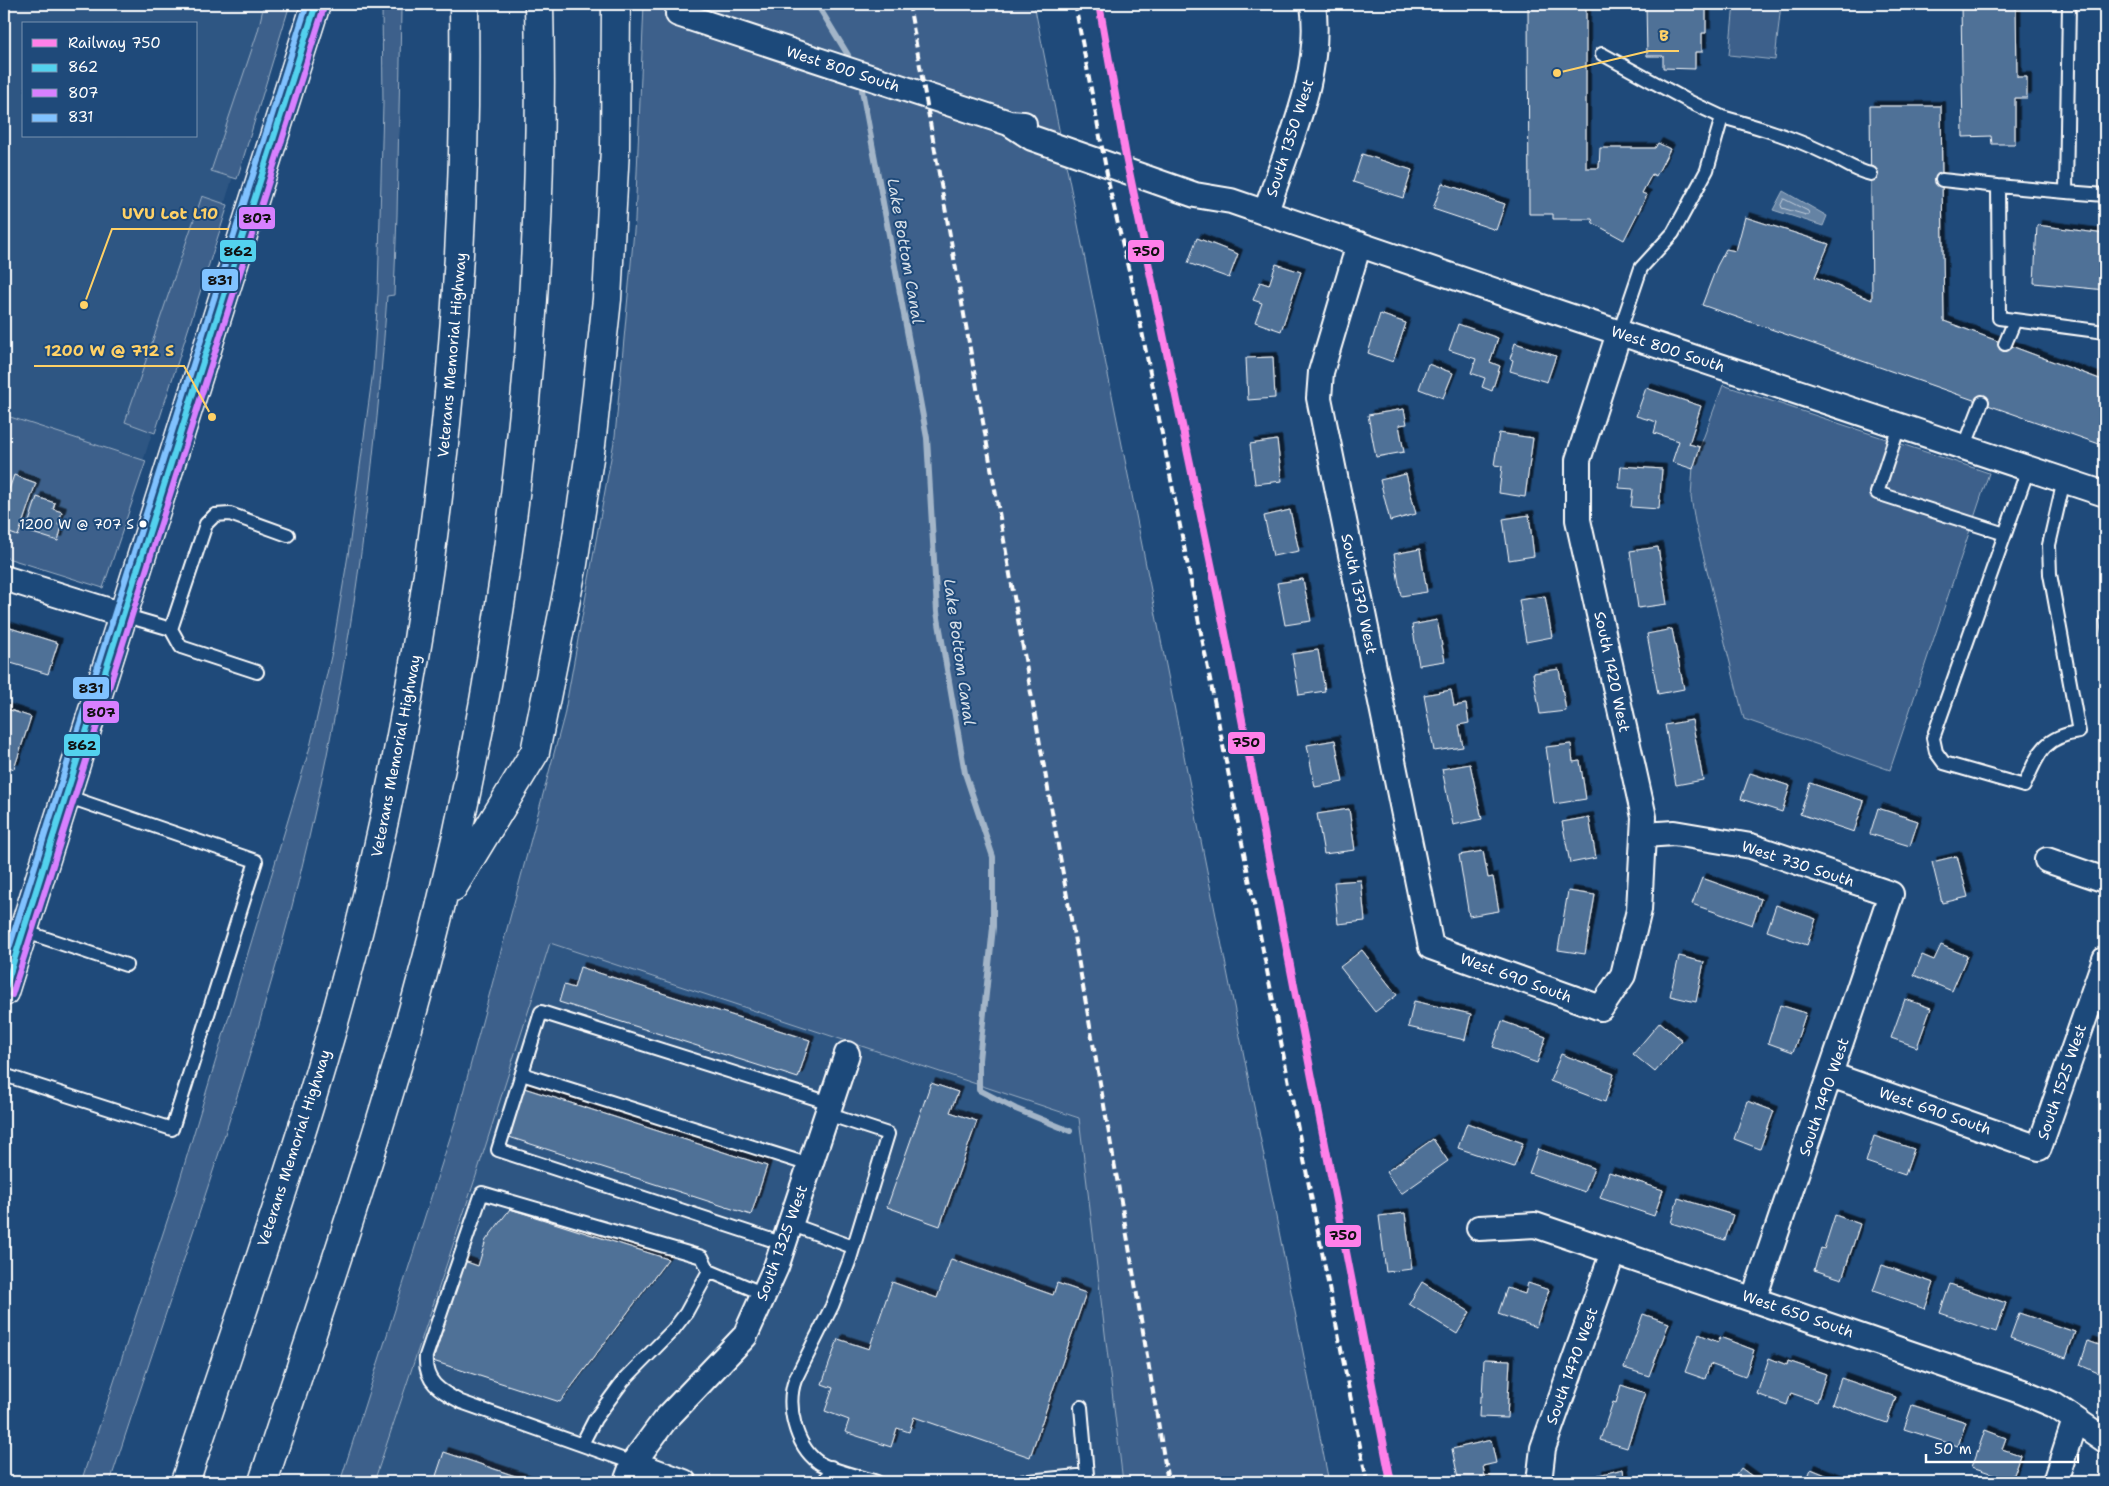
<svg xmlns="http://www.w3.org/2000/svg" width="2109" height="1486" viewBox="0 0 2109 1486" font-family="'Shantell Sans',sans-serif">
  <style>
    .built { fill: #2e5683; fill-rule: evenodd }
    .green { fill: #3c618b; stroke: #9eb0c5 }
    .water { fill: #6583a4; stroke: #a3b5c8 }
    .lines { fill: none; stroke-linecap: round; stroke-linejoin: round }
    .shore { stroke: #c1cddb; stroke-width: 1 }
    .stream { stroke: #a3b5c8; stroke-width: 6 }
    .building { fill: #507197; stroke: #fff; filter: url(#shadow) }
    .service-casing { stroke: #fff; stroke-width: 16 }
    .minor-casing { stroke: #fff; stroke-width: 28 }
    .secondary-casing { stroke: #fff; stroke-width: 31 }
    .motorway-casing { stroke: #fff; stroke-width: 31 }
    .service { stroke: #1f4a7a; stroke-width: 12 }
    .minor { stroke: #1f4a7a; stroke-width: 24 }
    .secondary { stroke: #1f4a7a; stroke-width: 28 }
    .motorway { stroke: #1f4a7a; stroke-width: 28 }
    .rail { stroke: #fff; stroke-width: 4; stroke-dasharray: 8 4; stroke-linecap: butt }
    .bus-1-casing { stroke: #1f4a7a; stroke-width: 10 }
    .bus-2-casing { stroke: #1f4a7a; stroke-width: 10 }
    .bus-3-casing { stroke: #1f4a7a; stroke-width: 10 }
    .bus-1 { stroke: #53d2ee; stroke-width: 6 }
    .bus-2 { stroke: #d880ff; stroke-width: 6 }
    .bus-3 { stroke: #80c2ff; stroke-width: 6 }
    .rail-1-casing { stroke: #1f4a7a; stroke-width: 11 }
    .rail-1 { stroke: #ff80e9; stroke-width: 8 }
    .bus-dot { fill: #fff; stroke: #1f4a7a; stroke-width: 2 }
    .labels { text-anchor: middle; stroke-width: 4; stroke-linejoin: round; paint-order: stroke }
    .bus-label { font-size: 14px; fill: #fff; stroke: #1f4a7a; text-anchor: end }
    .street-label { font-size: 15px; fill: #fff; stroke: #1f4a7a }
    .water-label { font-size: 16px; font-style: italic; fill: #d8e0e8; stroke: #1f4a7a }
    .leader { fill: none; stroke: #ffd166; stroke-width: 2 }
    .callout-dot { fill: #ffd166; stroke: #1f4a7a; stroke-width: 2 }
    .callout-label { font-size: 16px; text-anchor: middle; font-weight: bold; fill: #ffd166; stroke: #1f4a7a; stroke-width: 4; stroke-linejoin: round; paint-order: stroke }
    .line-badge { stroke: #1f4a7a; stroke-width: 2 }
    .pale-badge-label { font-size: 14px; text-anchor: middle; font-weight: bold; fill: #111 }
  </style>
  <defs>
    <filter id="shadow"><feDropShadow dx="4.5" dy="-4.5" stdDeviation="0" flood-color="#0009"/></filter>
  </defs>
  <rect width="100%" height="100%" fill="#1f4a7a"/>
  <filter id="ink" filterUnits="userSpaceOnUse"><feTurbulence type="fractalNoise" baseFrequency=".02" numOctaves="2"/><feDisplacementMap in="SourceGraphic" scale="10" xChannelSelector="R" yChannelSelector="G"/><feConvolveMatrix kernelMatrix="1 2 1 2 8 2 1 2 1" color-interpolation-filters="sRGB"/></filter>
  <g filter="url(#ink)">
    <!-- built -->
    <path class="built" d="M4,4h290l-9,8 -182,576 -99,-31v-108l4,-13 -4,-1zM24,24h172v112h-172z
      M550,943l529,175 44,364h-749l101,-303z"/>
    <!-- green -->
    <path class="green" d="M264,4h26l-53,175 -26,-8 47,-140z
      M382,4h18l1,7 -4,204 -3,80 -7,1c-15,224 -49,450 -110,666 -49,175 -111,347 -167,520h-29l90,-273 139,-462 22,-95 16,-97 25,-184 5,-78 5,-189z
      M644,4h390l295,1478h-206l-44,-364 -529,-175 -75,236 -101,303h-34l116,-363 108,-403 51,-280 20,-216z
      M1734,4h47l-6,56 -46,-5z
      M202,196l26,9 -73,228 -30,-11z
      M1723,385l266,88 -99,297 -146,-51 -49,-197 -4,-25 2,-31z
      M4,415l142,46 -43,127 -99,-31v-108l4,-13 -4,-1z"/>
    <!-- water -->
    <path class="water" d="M1783,191l44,25 -4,10 -50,-16z"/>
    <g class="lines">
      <!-- shore -->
      <path class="shore" d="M1784,199l24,12 1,3 -3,1 -24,-7 -1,-3z"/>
      <!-- stream -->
      <path class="stream" d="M817,4l31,51
        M862,90l65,348 10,174 28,161 28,84v70l-14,133v30l37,19 54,22"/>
    </g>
    <!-- building -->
    <path class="building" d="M1528,4h58v164h13l1,-20h55l3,-5 12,6 -14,27 -4,-2 -10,19 5,2 -23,45 -31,-17 -1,-4h-39v-5h-24z
      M1646,4h60v29h-4v19h-7v17l-32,-1v-12h-16z
      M1961,4h55l1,73h10v21h-12v46h-23l-1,-8 -28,1z
      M2100,102h5v51h-5z
      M1870,106h71l3,215 161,60v65l-403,-141 15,-39 9,-17 10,2 9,-34 84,27 -14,33 57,23z
      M1362,154l50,16 -9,28 -50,-16z
      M1442,183l63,21 -9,26 -63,-21z
      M2037,225l68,9v56l-71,-7z
      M1197,238l41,16 -9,24 -41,-15z
      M1276,264l25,8 -20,59 -26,-9 7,-19 -9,-3 7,-18 9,3z
      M1380,314l26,9 -13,39 -25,-9z
      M1458,324l40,14 -8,24 10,4 -8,25 -10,-4 3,-9 -14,-5 5,-14 -27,-9z
      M1515,343l41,13 -9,26 -37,-11 3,-11 -3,-1z
      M1273,357l2,41 -27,2 -2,-42z
      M1428,364l25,9 -10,25 -24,-9z
      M1646,388l55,18 -12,38 11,3 -7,22 -21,-7 7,-21 -25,-8 3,-11 -21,-6z
      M1404,409l3,15 -8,1 5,27 -28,5 -8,-42z
      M1499,433l34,5 -8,59 -26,-4 3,-27 -8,-1z
      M1277,440l5,41 -27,3 -5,-40z
      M1621,466l41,3 -3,40 -28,-2 2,-18 -14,-1z
      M1406,474l10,40 -26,7 -10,-41z
      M14,475l22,8 -18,53 -14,-5v-27z
      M37,497l18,6 -2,6 9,3 -4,13 4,1 -4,15 -32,-10z
      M1290,510l9,41 -26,5 -9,-40z
      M1529,515l5,41 -25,4 -6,-41z
      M1658,547l9,57 -29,4 -8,-57z
      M1420,549l7,43 -26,4 -7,-42z
      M1303,579l8,42 -26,4 -8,-42z
      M1545,596l7,41 -26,5 -7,-42z
      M2105,616v41l-6,-40z
      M1437,620l8,41 -26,4 -7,-40z
      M4,626l54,17 -10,31 -44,-13z
      M1672,629l12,60 -26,5 -11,-60z
      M1318,650l7,41 -26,4 -7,-41z
      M1559,669l7,42 -26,3 -7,-41z
      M1451,690l3,16 12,-2 3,19 -10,2 4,22 -29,4 -10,-56z
      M4,708l27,9 -17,52 -10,-4z
      M1692,720l11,60 -27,5 -11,-60z
      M1335,740l8,42 -28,5 -8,-42z
      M1571,744l2,18 7,-1 6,38 -32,5 -8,-57z
      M1470,764l12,55 -29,6 -11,-56z
      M1750,773l40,13 -8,26 -41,-13z
      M1810,783l54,18 -10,31 -54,-18z
      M1878,808l40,13 -8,25 -40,-12z
      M1349,809l6,41 -31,4 -7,-40z
      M1589,817l7,41 -26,5 -8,-41z
      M1483,851l5,27 5,-1 6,34 -30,5 -10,-61z
      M1957,856l11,41 -26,6 -10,-41z
      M1702,878l59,21 -9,26 -60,-21z
      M1361,880l4,41 -27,3 -4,-42z
      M1568,891l27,4 -10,59 -27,-4z
      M1776,905l40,14 -9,26 -40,-14z
      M1941,945l26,11 -15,35 -38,-16 8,-20 12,5z
      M1362,950l35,45 -22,17 -35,-45z
      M1679,956l25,6 -8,40 -26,-6z
      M580,967l230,73 -12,38 -239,-76 5,-17 10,3z
      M1905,999l26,9 -14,39 -26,-9z
      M1414,1001l57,13 -6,26 -57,-13z
      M1780,1005l26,8 -13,39 -25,-9z
      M1502,1021l44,16 -9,26 -44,-16z
      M1660,1022l22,18 -27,32 -22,-18z
      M1561,1054l53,20 -9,28 -55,-21z
      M931,1083l27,9 -8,20 27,9 -37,105 -53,-19z
      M524,1088l243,78 -16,49 -242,-78z
      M1747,1101l27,10 -14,38 -26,-10z
      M1467,1123l56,20 -9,24 -56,-19z
      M1874,1136l40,13 -9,26 -39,-13z
      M1433,1139l15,22 -47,33 -15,-22z
      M1538,1149l56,19 -9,24 -56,-19z
      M1609,1172l54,18 -9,26 -54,-18z
      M1678,1198l55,17 -8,25 -54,-17z
      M510,1209l158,50 -108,143 -127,-41 31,-100 14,5 8,-26z
      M1405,1213l7,56 -26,3 -7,-56z
      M1835,1215l25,9 -18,55 -28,-9 7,-22 3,1z
      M951,1259l102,36 4,-12 29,10 -56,164 -116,-40 -5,15 -12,-4 -6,19 -46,-15 4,-12 -24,-9 8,-23 -11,-4 16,-45 31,10 23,-67 45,16z
      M1882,1265l52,18 -9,26 -52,-18z
      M1422,1282l48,30 -13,22 -48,-30z
      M1528,1283l21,7 -13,37 -38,-13 9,-26 18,6z
      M1950,1284l56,19 -10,29 -56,-19z
      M2019,1313l56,19 -9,26 -56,-20z
      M1643,1314l26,9 -20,53 -25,-8z
      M1699,1334l19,8 2,-5 34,13 -9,27 -35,-13 -5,15 -20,-7z
      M2088,1341l17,6v29l-25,-11z
      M1769,1358l18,7 1,-4 38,13 -9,28 -26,-9 -4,12 -30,-11z
      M1484,1359l26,1 -3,58 -28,-1 1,-20h2z
      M1841,1378l55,19 -9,26 -55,-19z
      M1621,1385l24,8 -18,55 -27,-8 13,-38 3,1z
      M1912,1405l54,17 -8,24 -54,-17z
      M1985,1430l21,8 -4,11 18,6 -9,25 -39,-13z
      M1491,1440l5,23 -13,3 3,16h-27l-7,-33z
      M444,1452l89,30h-99z
      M1741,1468l19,14h-29z
      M1623,1469l2,13h-26l-1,-7z
      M1811,1469l32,13h-37z"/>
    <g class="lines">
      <defs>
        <path id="service" d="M2069,4l-3,188 39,3
          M1602,54l88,48 32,15 -15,53 -34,63 -32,35 -22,65
          M1722,117c36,10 70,20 103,36 16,7 29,18 46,21
          M1942,180l56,6
          M2066,192l-68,-6 1,132 106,14
          M2005,344l10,-24
          M1899,426l-22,67 128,41
          M1964,448l18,-46
          M2028,469l-95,269 3,14 8,11 80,23c14,-31 18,-49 55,-54l-29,-158 -1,-29 15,-65
          M123,615l48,14 10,18 76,25
          M171,629l35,-105 9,-9 15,-1 58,21
          M23,931l103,34
          M522,1074l288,91
          M4,1075l168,54 84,-268 -190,-65
          M827,1114l61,20 -39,128 -17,44 -37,74c-9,25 0,65 23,82 11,8 44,15 59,20
          M790,1224l63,23
          M784,1244l-286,-94 43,-138 289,91
          M582,1444l13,-25 28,-38 50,-51 13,-17 23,-42 55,23
          M633,1463l-172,-61c-21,-11 -37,-20 -35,-46l56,-163 220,64 7,14
          M825,1482l6,-15
          M1019,1482l68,-7 -6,-68"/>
        <path id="minor" d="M678,14l331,109 15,1
          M1009,123l23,15 163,57 36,6 335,114 539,179
          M1266,212c21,-67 57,-136 47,-208
          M1359,244l-38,128 -2,26 112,549 170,61 22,-33 16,-65 5,-93 -66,-297v-60l41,-127
          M4,578l119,37
          M1644,835l30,-2 77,13 140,48 -137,404
          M2047,860l58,20
          M1831,1075l208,73 66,-189
          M1479,1228l56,-3 488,167 31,13 51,35
          M633,1463l51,19
          M626,1482l7,-19 31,-42 81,-85 31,-69 71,-213
          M1539,1482l4,-34 70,-196
          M2055,1482l20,-62"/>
        <path id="secondary" d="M4,992l312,-988"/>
        <path id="motorway" d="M453,887l82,-135 38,-188 18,-119 16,-146 8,-150 1,-145
          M185,1482c66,-199 139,-398 186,-603 67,-289 97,-579 93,-875
          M263,1482c62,-190 129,-379 177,-574 72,-294 106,-601 99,-904"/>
      </defs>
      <!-- service casing -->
      <use href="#service" class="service-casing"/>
      <!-- minor casing -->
      <use href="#minor" class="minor-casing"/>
      <!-- secondary casing -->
      <use href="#secondary" class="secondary-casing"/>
      <!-- motorway casing -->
      <use href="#motorway" class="motorway-casing"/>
      <!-- service -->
      <use href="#service" class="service"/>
      <!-- minor -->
      <use href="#minor" class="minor"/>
      <!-- secondary -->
      <use href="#secondary" class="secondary"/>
      <!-- motorway -->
      <use href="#motorway" class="motorway"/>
      <!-- rail -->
      <path class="rail" d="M909,4l219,1237 40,241
        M1075,4l35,186 27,116 230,1176"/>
      <defs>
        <path id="bus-1" d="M4,992l312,-988"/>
        <path id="bus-2" d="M12,995l312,-988"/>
        <path id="bus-3" d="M4,964l303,-960"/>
      </defs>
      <!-- bus-1 casing -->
      <use href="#bus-1" class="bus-1-casing"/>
      <!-- bus-2 casing -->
      <use href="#bus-2" class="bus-2-casing"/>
      <!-- bus-3 casing -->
      <use href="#bus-3" class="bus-3-casing"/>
      <!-- bus-1 -->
      <use href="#bus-1" class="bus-1"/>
      <!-- bus-2 -->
      <use href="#bus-2" class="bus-2"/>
      <!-- bus-3 -->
      <use href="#bus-3" class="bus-3"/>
      <defs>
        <path id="rail-1" d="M1099,4l27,153 93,445 172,880"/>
      </defs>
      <!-- rail-1 casing -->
      <use href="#rail-1" class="rail-1-casing"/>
      <!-- rail-1 -->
      <use href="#rail-1" class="rail-1"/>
    </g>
  </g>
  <!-- markers -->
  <circle class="bus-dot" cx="143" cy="524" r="4.5"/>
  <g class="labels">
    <!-- bus labels -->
    <g class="bus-label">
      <text x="134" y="529">1200 W @ 707 S</text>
    </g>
    <!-- street labels -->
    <g class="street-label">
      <text transform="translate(843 69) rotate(18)" y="5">West 800 South</text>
      <text transform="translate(1290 138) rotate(-72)" y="5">South 1350 West</text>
      <text transform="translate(1668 349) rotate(18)" y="5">West 800 South</text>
      <text transform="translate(452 355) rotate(-85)" y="5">Veterans Memorial Highway</text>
      <text transform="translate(1359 594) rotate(78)" y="5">South 1370 West</text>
      <text transform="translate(1612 672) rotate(78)" y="5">South 1420 West</text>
      <text transform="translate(396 756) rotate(-79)" y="5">Veterans Memorial Highway</text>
      <text transform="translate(1798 864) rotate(18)" y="5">West 730 South</text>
      <text transform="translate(1516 978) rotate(20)" y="5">West 690 South</text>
      <text transform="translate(2062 1082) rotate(-71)" y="5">South 1525 West</text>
      <text transform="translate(1824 1097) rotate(-71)" y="5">South 1490 West</text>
      <text transform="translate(1935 1111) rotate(19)" y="5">West 690 South</text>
      <text transform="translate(294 1148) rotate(-72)" y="5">Veterans Memorial Highway</text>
      <text transform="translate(782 1243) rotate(-70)" y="5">South 1325 West</text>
      <text transform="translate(1798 1314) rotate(19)" y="5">West 650 South</text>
      <text transform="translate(1572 1366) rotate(-70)" y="5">South 1470 West</text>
    </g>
    <!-- water labels -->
    <g class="water-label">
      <text transform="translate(906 251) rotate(80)" y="6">Lake Bottom Canal</text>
      <text transform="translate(960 652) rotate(82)" y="6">Lake Bottom Canal</text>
    </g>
  </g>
  <!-- callouts -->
  <path class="leader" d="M1557 73L1649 51H1679M84 305L112 229H229M212 417L184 366H34"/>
  <g class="callout-dot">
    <circle cx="1557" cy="73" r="5"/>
    <circle cx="84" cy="305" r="5"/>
    <circle cx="212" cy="417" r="5"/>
  </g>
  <g class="callout-label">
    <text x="1664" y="41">B</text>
    <text x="170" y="219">UVU Lot L10</text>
    <text x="109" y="356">1200 W @ 712 S</text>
  </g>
  <g class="line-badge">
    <rect x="238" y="206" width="38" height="24" rx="5" fill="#d880ff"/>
    <rect x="1127" y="239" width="38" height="24" rx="5" fill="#ff80e9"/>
    <rect x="219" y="239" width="38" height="24" rx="5" fill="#53d2ee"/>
    <rect x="201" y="268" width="38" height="24" rx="5" fill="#80c2ff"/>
    <rect x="72" y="676" width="38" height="24" rx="5" fill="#80c2ff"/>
    <rect x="82" y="700" width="38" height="24" rx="5" fill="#d880ff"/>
    <rect x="1227" y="731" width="39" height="24" rx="5" fill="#ff80e9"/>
    <rect x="63" y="733" width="38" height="24" rx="5" fill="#53d2ee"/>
    <rect x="1324" y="1224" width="38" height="24" rx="5" fill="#ff80e9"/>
  </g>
  <g class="pale-badge-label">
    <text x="257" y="223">807</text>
    <text x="1146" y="256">750</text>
    <text x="238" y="256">862</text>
    <text x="220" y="285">831</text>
    <text x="91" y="693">831</text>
    <text x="101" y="717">807</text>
    <text x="1246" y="747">750</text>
    <text x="82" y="750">862</text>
    <text x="1343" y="1240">750</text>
  </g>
  <!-- margin -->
  <rect width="2109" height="1486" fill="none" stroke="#1f4a7a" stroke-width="20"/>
  <rect x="10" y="10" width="2089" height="1466" fill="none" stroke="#fff" stroke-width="2" filter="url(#ink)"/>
  <!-- legend -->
  <rect x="22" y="22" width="175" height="115" fill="#1f4a7a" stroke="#7992af"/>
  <rect x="32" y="39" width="25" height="8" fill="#ff80e9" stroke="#7992af"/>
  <text x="68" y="48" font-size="15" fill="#ffffff">Railway 750</text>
  <rect x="32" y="64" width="25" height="8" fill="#53d2ee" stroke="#7992af"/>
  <text x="68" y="72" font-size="15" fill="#ffffff">862</text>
  <rect x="32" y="89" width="25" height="8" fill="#d880ff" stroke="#7992af"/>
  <text x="68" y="98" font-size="15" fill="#ffffff">807</text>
  <rect x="32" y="114" width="25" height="8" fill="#80c2ff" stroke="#7992af"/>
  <text x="68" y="122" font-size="15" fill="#ffffff">831</text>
  <!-- scale -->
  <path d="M1926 1454v8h152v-8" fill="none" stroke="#ffffff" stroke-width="2.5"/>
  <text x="1934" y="1454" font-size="15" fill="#ffffff" stroke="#1f4a7a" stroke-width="4" paint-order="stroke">50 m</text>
</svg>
